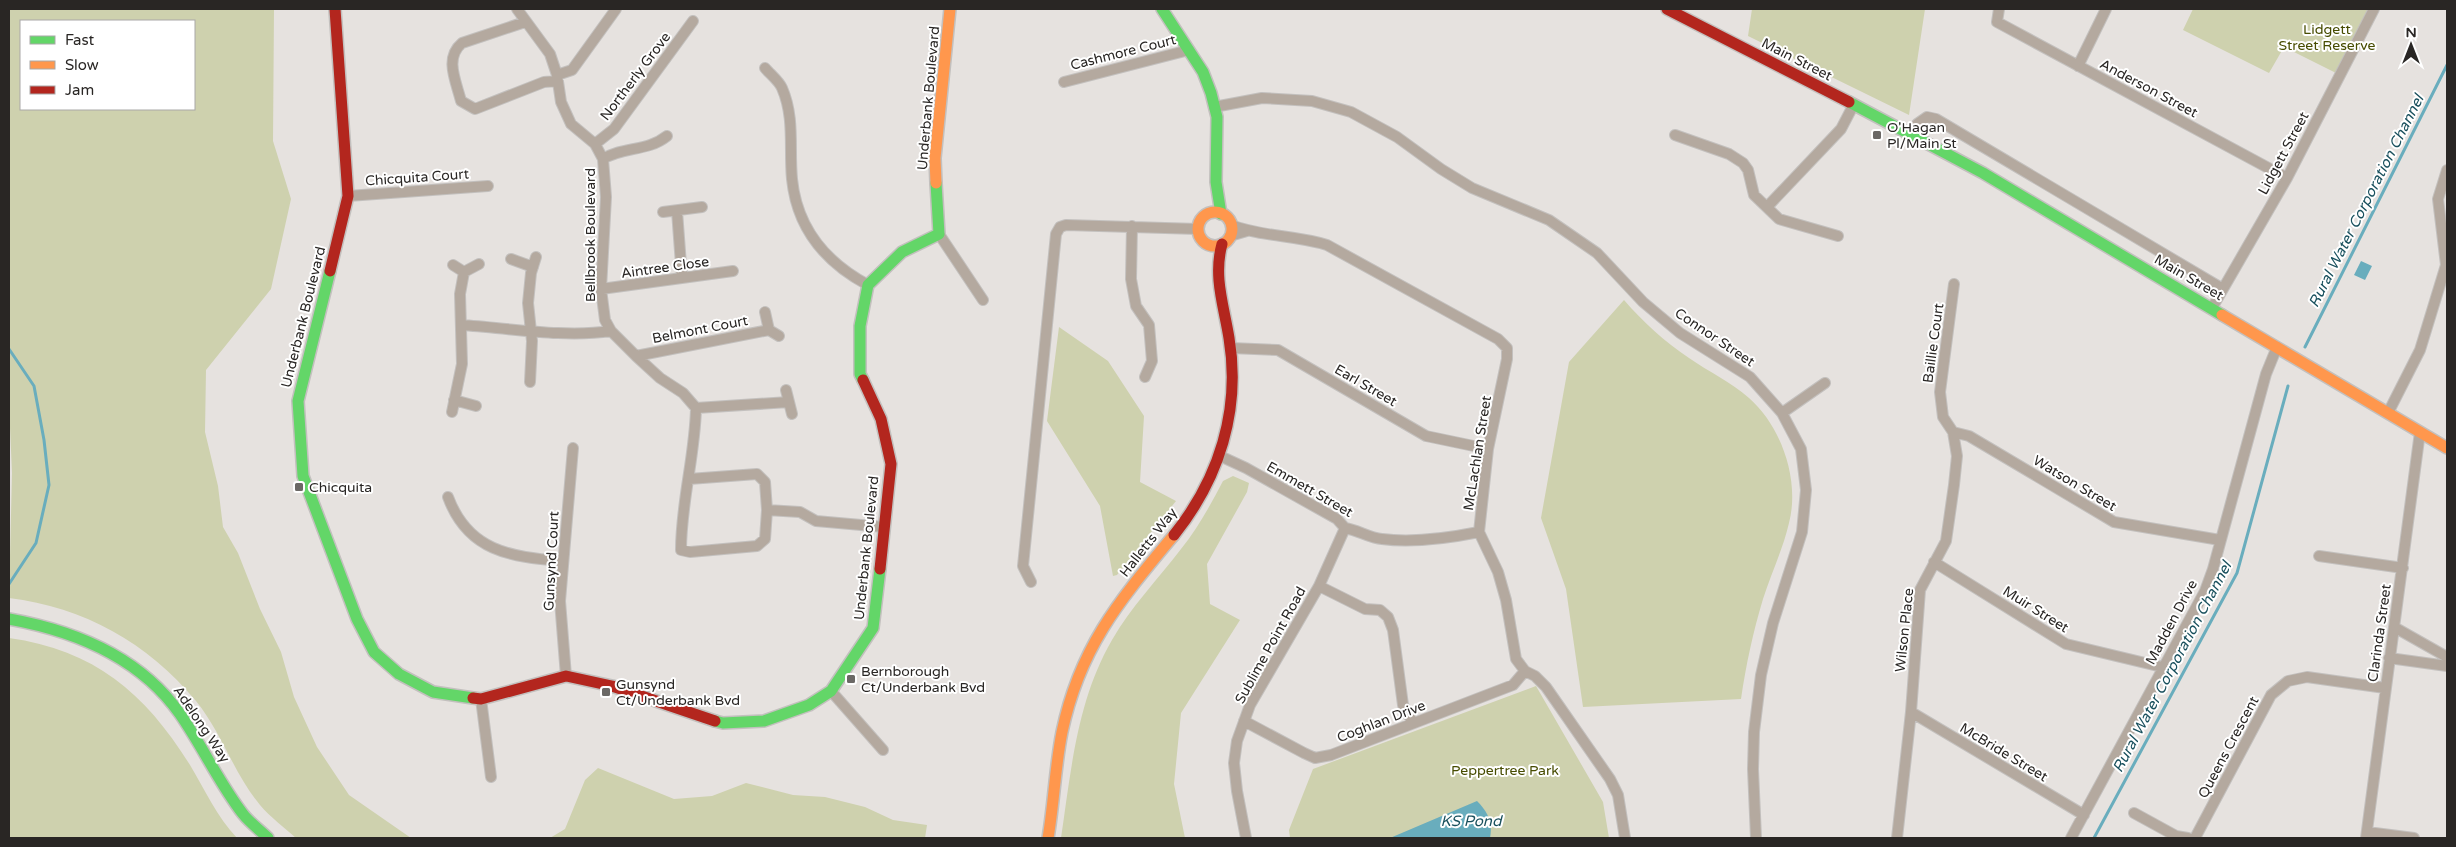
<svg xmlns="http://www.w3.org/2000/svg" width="2456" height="847" viewBox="0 0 2456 847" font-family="'Varela Round',sans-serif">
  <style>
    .green { fill: #ced1ae; fill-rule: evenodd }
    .water { fill: #69adbd }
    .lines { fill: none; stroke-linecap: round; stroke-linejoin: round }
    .stream { stroke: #69adbd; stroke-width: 3 }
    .street-casing { stroke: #c3c0be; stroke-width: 12 }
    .fast-casing { stroke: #c3c0be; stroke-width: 14 }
    .slow-casing { stroke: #c3c0be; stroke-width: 14 }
    .jam-casing { stroke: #c3c0be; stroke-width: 14 }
    .street { stroke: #b4a99f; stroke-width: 10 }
    .fast { stroke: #63d668; stroke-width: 11 }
    .slow { stroke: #ff974d; stroke-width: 11 }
    .jam { stroke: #b3261e; stroke-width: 11 }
    .poi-dot { fill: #6b6865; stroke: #fff; stroke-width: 2 }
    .labels { text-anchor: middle; stroke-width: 4; stroke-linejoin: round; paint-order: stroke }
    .park-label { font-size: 14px; fill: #474c01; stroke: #fff }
    .street-label { font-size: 14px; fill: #292624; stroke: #fff }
    .poi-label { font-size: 14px; fill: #292624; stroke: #fff; text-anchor: start }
    .water-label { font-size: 15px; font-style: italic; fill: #19505d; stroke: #fff }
  </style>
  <rect width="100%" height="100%" fill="#e6e2df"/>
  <!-- green -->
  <path class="green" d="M9,9h265l-1,132 18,58 -20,90 -65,81 -1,62 13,54 5,41 15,26 22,56 21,43 13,45 23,50 32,48 62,43h-115c-12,-11 -26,-21 -36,-33 -26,-31 -38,-72 -64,-104 -48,-58 -112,-94 -187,-103l3,-125 -3,-68zM194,21v88h-173v-88z
    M1752,9h173l-16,106 -161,-79z
    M2193,9h181l-34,66 -56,-28 -15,26 -86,-43z
    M1624,300c19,22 41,42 65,58 20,14 42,24 60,40 33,29 51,83 40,125 -6,26 -18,51 -26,76 -10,33 -17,66 -22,100l-158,8 -17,-118 -25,-71 28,-156z
    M1059,327l49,34 36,55 -4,66 36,19 -59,74 -4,1 -13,-70 -53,-85z
    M1233,476l16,7 -2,9 -40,72 3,40 30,16 -59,93 -7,71 11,54h-124c10,-67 16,-138 51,-198 19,-33 46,-61 69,-91 17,-21 30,-45 42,-68z
    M9,638c86,12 136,55 181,127 15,25 27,52 47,73h-228z
    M1536,686l67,116 6,36h-319l-1,-8 24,-61z
    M598,768l76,31 38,-3 34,-13 47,12 32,2 40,10 28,13 34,5 -2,13h-375l15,-9 20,-49z"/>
  <!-- water -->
  <path class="water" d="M2361,261l11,5 -7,14 -11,-5z
    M1477,801c11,11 16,22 13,37h-100z"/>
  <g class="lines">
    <!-- stream -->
    <path class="stream" d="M2305,347l142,-282
      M9,349l25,37 10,54 5,45 -13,58 -27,41
      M2094,838l143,-265 51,-187"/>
    <defs>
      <path id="street" d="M517,9l33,45 7,21 4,27 10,22 24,20 8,15 3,38 -5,92 4,31 6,11 25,25 24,22 23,15 13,15c-1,48 -15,94 -15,142l9,2 67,-6 8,-7 2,-29 -2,-28 -8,-8 -68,5
        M1999,9l-2,13 290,156
        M525,22l-63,21c-18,15 -6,38 -1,58l14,8 69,-27 13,-1
        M2078,66l28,-57
        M765,68c5,6 14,13 17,20 13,30 7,60 10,91 5,50 33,83 76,106
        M557,75l15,-5 44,-61
        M1064,82l125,-32
        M1214,107l48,-9 50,3 39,11 46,25 44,32 31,19 77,32 48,33 46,49 37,31 70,44 32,36 19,36 5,41 -4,42 -29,91 -12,52 -7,57 -1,37 3,69
        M1675,135l54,19 14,9 5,7 6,25 25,24 59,17
        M1914,135l3,-11 10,-7 9,2 287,170
        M595,144l19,-15 79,-108
        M603,159c21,-13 44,-7 64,-23
        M348,196l140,-10
        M1767,207l74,-78 13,-25
        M677,211l5,67
        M663,212l39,-5
        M1231,225c31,12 64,10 96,20l171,94 9,9v11l-19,90 -9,83 19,40 8,28 10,59 9,12 10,5 11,11 64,92 8,16 7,43
        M1132,226l-1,53 5,27 13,19 3,36 -7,16
        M939,234l44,66
        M1230,236l17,-5
        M511,259l22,8
        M453,265l11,7
        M601,289l132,-18
        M2212,308l75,-130 87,-169
        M765,312l4,18 10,6
        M461,325c48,3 103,13 150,6
        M1231,348l47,2 148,86 62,13
        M636,356l133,-26
        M530,382l2,-41 -4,-38 3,-30 5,-16
        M786,390l6,24
        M454,400l22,6
        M696,408l93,-6
        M452,412l10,-48 -2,-70 4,-22 15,-8
        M1782,413l43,-30
        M2388,413l32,-63 26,-85 -8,-66 9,-29
        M1953,432l16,4 145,86 106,18
        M1220,456l26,12 91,51 8,9c13,2 24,10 37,11 30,4 67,-1 97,-7
        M448,497c20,54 62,60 114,64
        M767,510l33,2 16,9 68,6
        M2319,556l84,12
        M1934,562l132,82 96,23
        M1031,582l-8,-16 33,-332 4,-7 6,-2 132,4
        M1319,586l46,23 15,1 8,7 5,13 10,75 10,18
        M2394,627l53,30
        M2389,658l58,8
        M566,676l-6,-75 13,-153
        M831,691l52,59
        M481,699l10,78
        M1911,712l173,103
        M1244,721l60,32 11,5 16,-3 182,-70 12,-14
        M2134,813l42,23 12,2
        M2367,832l47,6
        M1246,838l-9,-47 -3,-28 3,-22 13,-36 69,-119 26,-58
        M1897,838l14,-126 9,-122 26,-49 8,-56 3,-29 -4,-24 -10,-15 -3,-25 14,-108
        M2071,838l134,-247 8,-22 53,-195 11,-27
        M2195,838l76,-143 17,-14 19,-4 78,11
        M2366,838l54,-406"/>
      <path id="fast" d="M1162,9l41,63 8,21 6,24 -1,65 5,32
        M1849,102l134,71 239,142
        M330,271l-32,130 5,75 54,143 17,33 25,22 34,18 40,6
        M863,380l-3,-6v-48l8,-41 34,-33 37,-18 -3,-51
        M9,619c67,12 131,38 171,95 23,33 39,69 63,100 7,9 17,16 25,24
        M715,721l8,2 41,-2 45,-16 22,-14 42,-63 7,-59"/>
      <path id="slow" d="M936,183l-1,-25 15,-149
        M1198 229a17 17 0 1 1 34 0a17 17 0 1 1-34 0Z
        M2222,315l225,133
        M1048,838c6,-35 7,-71 14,-106 18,-86 58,-132 112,-197"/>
      <path id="jam" d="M1667,9l182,93
        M330,271l18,-75 -13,-187
        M863,380l18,39 10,45 -11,105
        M1174,535c45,-56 67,-125 55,-197 -5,-32 -16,-61 -7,-94
        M473,698l8,1 85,-23 46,10 103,35"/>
    </defs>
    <!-- street casing -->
    <use href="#street" class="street-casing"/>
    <!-- fast casing -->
    <use href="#fast" class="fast-casing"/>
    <!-- slow casing -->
    <use href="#slow" class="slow-casing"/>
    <!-- jam casing -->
    <use href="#jam" class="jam-casing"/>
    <!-- street -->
    <use href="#street" class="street"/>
    <!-- fast -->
    <use href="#fast" class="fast"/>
    <!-- slow -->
    <use href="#slow" class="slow"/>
    <!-- jam -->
    <use href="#jam" class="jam"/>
  </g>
  <!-- markers -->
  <g class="poi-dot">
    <rect x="1872" y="130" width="10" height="10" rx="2.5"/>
    <rect x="294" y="482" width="10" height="10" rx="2.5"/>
    <rect x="846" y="674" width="10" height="10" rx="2.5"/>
    <rect x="601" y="687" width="10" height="10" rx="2.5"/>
  </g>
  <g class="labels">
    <!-- park labels -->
    <g class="park-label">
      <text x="2327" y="34">Lidgett<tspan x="2327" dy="16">Street Reserve</tspan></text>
      <text x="1505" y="775">Peppertree Park</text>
    </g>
    <!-- street labels -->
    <g class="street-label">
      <text transform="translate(1123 52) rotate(-14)" y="5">Cashmore Court</text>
      <text transform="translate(1797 59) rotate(27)" y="5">Main Street</text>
      <text transform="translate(635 76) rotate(-53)" y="5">Northerly Grove</text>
      <text transform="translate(2149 88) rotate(28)" y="5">Anderson Street</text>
      <text transform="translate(928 98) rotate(-85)" y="5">Underbank Boulevard</text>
      <text transform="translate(2283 153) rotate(-62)" y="5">Lidgett Street</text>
      <text transform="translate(417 177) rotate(-4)" y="5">Chicquita Court</text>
      <text transform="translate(590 235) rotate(-90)" y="5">Bellbrook Boulevard</text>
      <text transform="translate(665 267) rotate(-8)" y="5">Aintree Close</text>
      <text transform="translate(2189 277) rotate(30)" y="5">Main Street</text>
      <text transform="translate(303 317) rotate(-76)" y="5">Underbank Boulevard</text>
      <text transform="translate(700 329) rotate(-11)" y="5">Belmont Court</text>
      <text transform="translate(1715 337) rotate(34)" y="5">Connor Street</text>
      <text transform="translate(1933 343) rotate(-82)" y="5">Baillie Court</text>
      <text transform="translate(1366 385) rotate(30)" y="5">Earl Street</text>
      <text transform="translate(1477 453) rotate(-81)" y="5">McLachlan Street</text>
      <text transform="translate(2075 483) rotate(31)" y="5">Watson Street</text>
      <text transform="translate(1310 489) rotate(30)" y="5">Emmett Street</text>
      <text transform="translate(1148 542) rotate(-52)" y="5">Halletts Way</text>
      <text transform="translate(866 548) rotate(-84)" y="5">Underbank Boulevard</text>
      <text transform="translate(551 561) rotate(-87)" y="5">Gunsynd Court</text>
      <text transform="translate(2036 609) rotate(32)" y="5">Muir Street</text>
      <text transform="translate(2171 622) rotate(-62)" y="5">Madden Drive</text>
      <text transform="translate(1904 630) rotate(-84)" y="5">Wilson Place</text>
      <text transform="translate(2379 633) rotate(-82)" y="5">Clarinda Street</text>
      <text transform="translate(1270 645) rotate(-61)" y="5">Sublime Point Road</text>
      <text transform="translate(1381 721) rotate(-21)" y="5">Coghlan Drive</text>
      <text transform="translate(202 724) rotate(56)" y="5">Adelong Way</text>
      <text transform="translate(2228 747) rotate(-62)" y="5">Queens Crescent</text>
      <text transform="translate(2004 752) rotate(31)" y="5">McBride Street</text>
    </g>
    <!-- poi labels -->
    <g class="poi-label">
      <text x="1887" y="132">O'Hagan<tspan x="1887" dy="16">Pl/Main St</tspan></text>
      <text x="309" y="492">Chicquita</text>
      <text x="861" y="676">Bernborough<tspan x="861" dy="16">Ct/Underbank Bvd</tspan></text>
      <text x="616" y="689">Gunsynd<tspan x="616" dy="16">Ct/Underbank Bvd</tspan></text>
    </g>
    <!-- water labels -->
    <g class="water-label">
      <text transform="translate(2366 201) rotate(-63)" y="5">Rural Water Corporation Channel</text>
      <text transform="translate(2172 667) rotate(-62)" y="5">Rural Water Corporation Channel</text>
      <text x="1471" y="826">KS Pond</text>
    </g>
  </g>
  <!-- border -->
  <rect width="2456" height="847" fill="none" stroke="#292624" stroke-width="20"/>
  <!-- legend -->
  <rect x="20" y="20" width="175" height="90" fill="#ffffff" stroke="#a9a8a7"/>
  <rect x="30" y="36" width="25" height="8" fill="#63d668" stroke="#a9a8a7"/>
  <text x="65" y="45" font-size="15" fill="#292624">Fast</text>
  <rect x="30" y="61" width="25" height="8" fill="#ff974d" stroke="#a9a8a7"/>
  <text x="65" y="70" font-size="15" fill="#292624">Slow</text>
  <rect x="30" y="86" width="25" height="8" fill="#b3261e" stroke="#a9a8a7"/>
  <text x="65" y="95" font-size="15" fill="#292624">Jam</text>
  <!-- north arrow -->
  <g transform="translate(2411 45)" stroke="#ffffff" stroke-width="4" paint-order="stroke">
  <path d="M0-4L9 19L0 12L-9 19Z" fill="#292624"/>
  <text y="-8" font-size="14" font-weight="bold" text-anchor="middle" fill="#292624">N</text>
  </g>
</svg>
